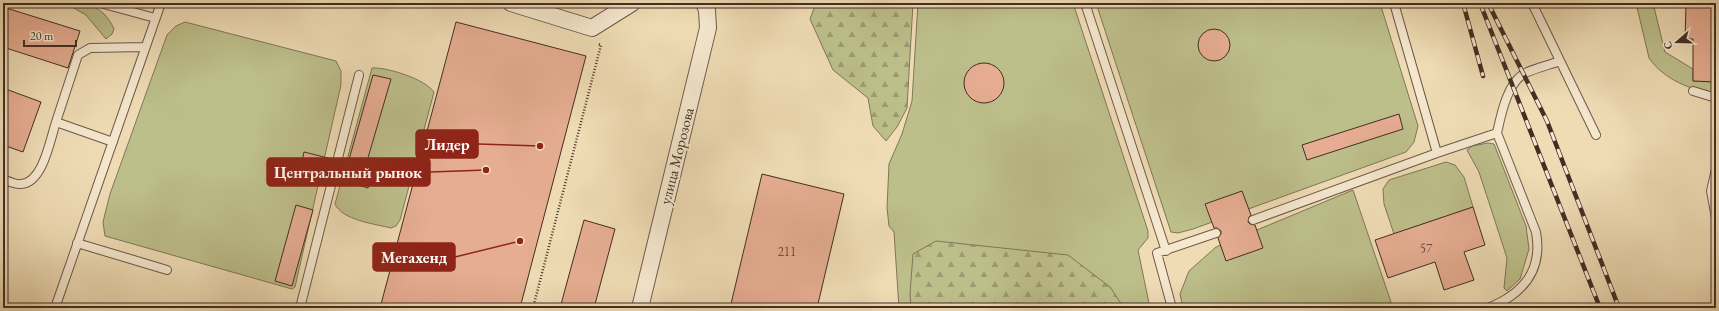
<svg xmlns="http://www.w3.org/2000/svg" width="1719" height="311" viewBox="0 0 1719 311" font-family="'EB Garamond',serif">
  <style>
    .green { fill: #bdbf8b; stroke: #807658 }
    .forest { fill: url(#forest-firs); stroke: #807658 }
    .building { fill: #e6ad92; stroke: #432d24 }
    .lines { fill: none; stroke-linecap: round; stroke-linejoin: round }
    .service-casing { stroke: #6e5948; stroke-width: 10 }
    .minor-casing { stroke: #6e5948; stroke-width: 18 }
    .path { stroke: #432d24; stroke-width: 2.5; stroke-dasharray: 1 2; stroke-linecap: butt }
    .service { stroke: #f5e8cf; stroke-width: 8 }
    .minor { stroke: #f5e8cf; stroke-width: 16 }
    .rail-casing { stroke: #432d24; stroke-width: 4.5 }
    .rail { stroke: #f5e8cf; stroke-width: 3; stroke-dasharray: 9; stroke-linecap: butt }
    .labels { text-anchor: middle; stroke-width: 3.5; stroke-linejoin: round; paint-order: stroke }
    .number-label { font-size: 13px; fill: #6c4d40 }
    .street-label { font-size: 15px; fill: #432d24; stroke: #f5e8cf }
    .leader { fill: none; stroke: #8f2418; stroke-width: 1.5 }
    .callout-dot { fill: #8f2418; stroke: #f5e8cf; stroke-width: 1.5 }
    .callout { fill: #8f2418; stroke: #8f2418; stroke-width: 1.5 }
    .callout-label { font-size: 16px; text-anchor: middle; font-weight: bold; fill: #fff }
  </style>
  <defs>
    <pattern id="forest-firs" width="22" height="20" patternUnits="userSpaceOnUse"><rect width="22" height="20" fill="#bdbf8b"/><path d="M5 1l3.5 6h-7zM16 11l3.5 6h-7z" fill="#9b9c71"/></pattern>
  </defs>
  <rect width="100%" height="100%" fill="#efdcb5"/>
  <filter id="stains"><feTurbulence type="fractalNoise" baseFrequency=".005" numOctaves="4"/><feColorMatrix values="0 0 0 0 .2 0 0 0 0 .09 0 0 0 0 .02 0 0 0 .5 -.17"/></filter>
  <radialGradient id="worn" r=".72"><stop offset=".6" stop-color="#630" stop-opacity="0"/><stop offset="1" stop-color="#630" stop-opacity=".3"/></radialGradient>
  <!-- green -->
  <path class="green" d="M59,3c26,0 43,0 55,26l-2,5 -6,5 -20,-24 -14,-8z
    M918,3h155l75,228v7l-10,12 12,58h-251l-5,-76 -5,-6 -2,-18 2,-44 13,-30 10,-33z
    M1096,3h284l38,123 -4,16 -8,10 -213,77 -15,4 -7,-1z
    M1636,3h17l12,49 28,17v12l23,1v14c-26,-8 -51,-15 -67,-38z
    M185,22l151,39 5,10v14l-46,202 -3,2 -187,-53 -2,-14 7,-28 57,-159 9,-9z
    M372,68c15,-1 53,11 62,24l-34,128 -4,6 -5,2c-16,-4 -49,-8 -56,-24z
    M1488,143l6,1 32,82 3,23 -9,30 -13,12 -3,-3 3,-30 -28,-86 -12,-22 5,-4z
    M1446,162l9,3 9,12 9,30 -79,27 -10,-30 -1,-15 6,-9z
    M1353,190l40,118h-210l-3,-14 9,-23 27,-24z"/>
  <!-- forest -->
  <path class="forest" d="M816,3h97l-6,105 -10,19 -11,14 -13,-15 -5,-28 -35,-28 -23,-51z
    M936,241l132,14 42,32 14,21h-213l-1,-14 3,-40z"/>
  <!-- building -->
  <path class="building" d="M1686,5l30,1v76l-23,-1v-42h-8z
    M3,7l77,24 -12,37 -65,-21z
    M456,22l130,34 -66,252h-140z
    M1198 45a16 16 0 1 1 32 0a16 16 0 1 1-32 0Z
    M964 83a20 20 0 1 1 40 0a20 20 0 1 1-40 0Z
    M373,75l18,4 -26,89 8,2 -5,18 -30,-9 5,-17 5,1z
    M3,88l38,14 -18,50 -20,-7z
    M1399,114l4,15 -96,31 -5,-15z
    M304,152l28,7 -4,18 -28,-7z
    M762,174l82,20 -27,114h-87z
    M1242,191l9,24 -2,2 -1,5 2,2 5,1 8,23 -37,13 -8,-23 3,-4v-3l-4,-3h-3l-9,-24z
    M296,205l17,5 -21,76 -17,-5z
    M1473,207l12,38 -21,7 10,28 -30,10 -9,-28 -47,16 -13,-38z
    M584,220l31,9 -21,79h-34z"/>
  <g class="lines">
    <defs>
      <path id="service" d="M100,3l55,15
        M1085,3l81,248
        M1394,3l43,150
        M1532,3l64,132
        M1693,91l23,7
        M56,122l22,-67 12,-7 55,-1
        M1716,169l-5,22 5,27
        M3,179c5,2 13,6 18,5 22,-1 29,-44 35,-62l57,20
        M1253,220l184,-67 60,-20c4,-18 10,-50 28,-60 11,-5 24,-8 35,-12
        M77,243l90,27
        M55,308l106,-305
        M300,308l59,-233
        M1172,308l-15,-55 59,-20
        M1488,308c35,-14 55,-37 48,-76l-39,-99"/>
      <path id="minor" d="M511,3l81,25 40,-25
        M640,308l68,-280 -1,-18 -3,-7"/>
    </defs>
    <!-- service casing -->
    <use href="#service" class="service-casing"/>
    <!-- minor casing -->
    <use href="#minor" class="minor-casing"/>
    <!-- path -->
    <path class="path" d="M533,308l68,-263 -3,-1"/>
    <!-- service -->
    <use href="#service" class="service"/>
    <!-- minor -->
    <use href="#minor" class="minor"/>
    <defs>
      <path id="rail" d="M1463,3l20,73
        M1480,3l120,305
        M1488,3l59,118 72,187"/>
    </defs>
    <!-- rail casing -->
    <use href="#rail" class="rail-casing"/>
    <!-- rail -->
    <use href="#rail" class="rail"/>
  </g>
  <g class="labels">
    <!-- number labels -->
    <g class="number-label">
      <text x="1426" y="253">57</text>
      <text x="787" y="256">211</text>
    </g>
    <!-- street labels -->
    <g class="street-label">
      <text transform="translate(677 156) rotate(-76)" y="5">улица Морозова</text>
    </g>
  </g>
  <!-- callouts -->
  <path class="leader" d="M540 146L478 144M486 170L430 172M520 241L455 257"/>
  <g class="callout-dot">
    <circle cx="540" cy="146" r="4"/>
    <circle cx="486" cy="170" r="4"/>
    <circle cx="520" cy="241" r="4"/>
  </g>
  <g class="callout">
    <rect x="416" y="130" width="62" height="28" rx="4"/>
    <rect x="267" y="158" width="163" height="28" rx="4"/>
    <rect x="373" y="243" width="82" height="28" rx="4"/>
  </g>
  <g class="callout-label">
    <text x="447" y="150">Лидер</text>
    <text x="348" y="178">Центральный рынок</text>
    <text x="414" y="263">Мегахенд</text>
  </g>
  <!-- margin -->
  <rect width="1719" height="311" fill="none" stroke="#efdcb5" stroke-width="16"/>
  <rect x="4" y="4" width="1711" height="303" fill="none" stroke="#432d24" stroke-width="2"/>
  <rect x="8" y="8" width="1703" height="295" fill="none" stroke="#432d24"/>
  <!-- north arrow -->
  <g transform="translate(1677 42) rotate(250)" stroke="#f5e8cf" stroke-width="3" paint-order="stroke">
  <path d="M0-3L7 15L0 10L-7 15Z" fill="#432d24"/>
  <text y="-6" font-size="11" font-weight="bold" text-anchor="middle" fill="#432d24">С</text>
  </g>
  <!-- scale -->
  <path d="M24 40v6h52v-6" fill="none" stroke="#432d24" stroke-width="2"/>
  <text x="30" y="40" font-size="12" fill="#432d24" stroke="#f5e8cf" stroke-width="3" paint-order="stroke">20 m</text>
  <rect width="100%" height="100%" filter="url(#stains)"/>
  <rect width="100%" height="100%" fill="url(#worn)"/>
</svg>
